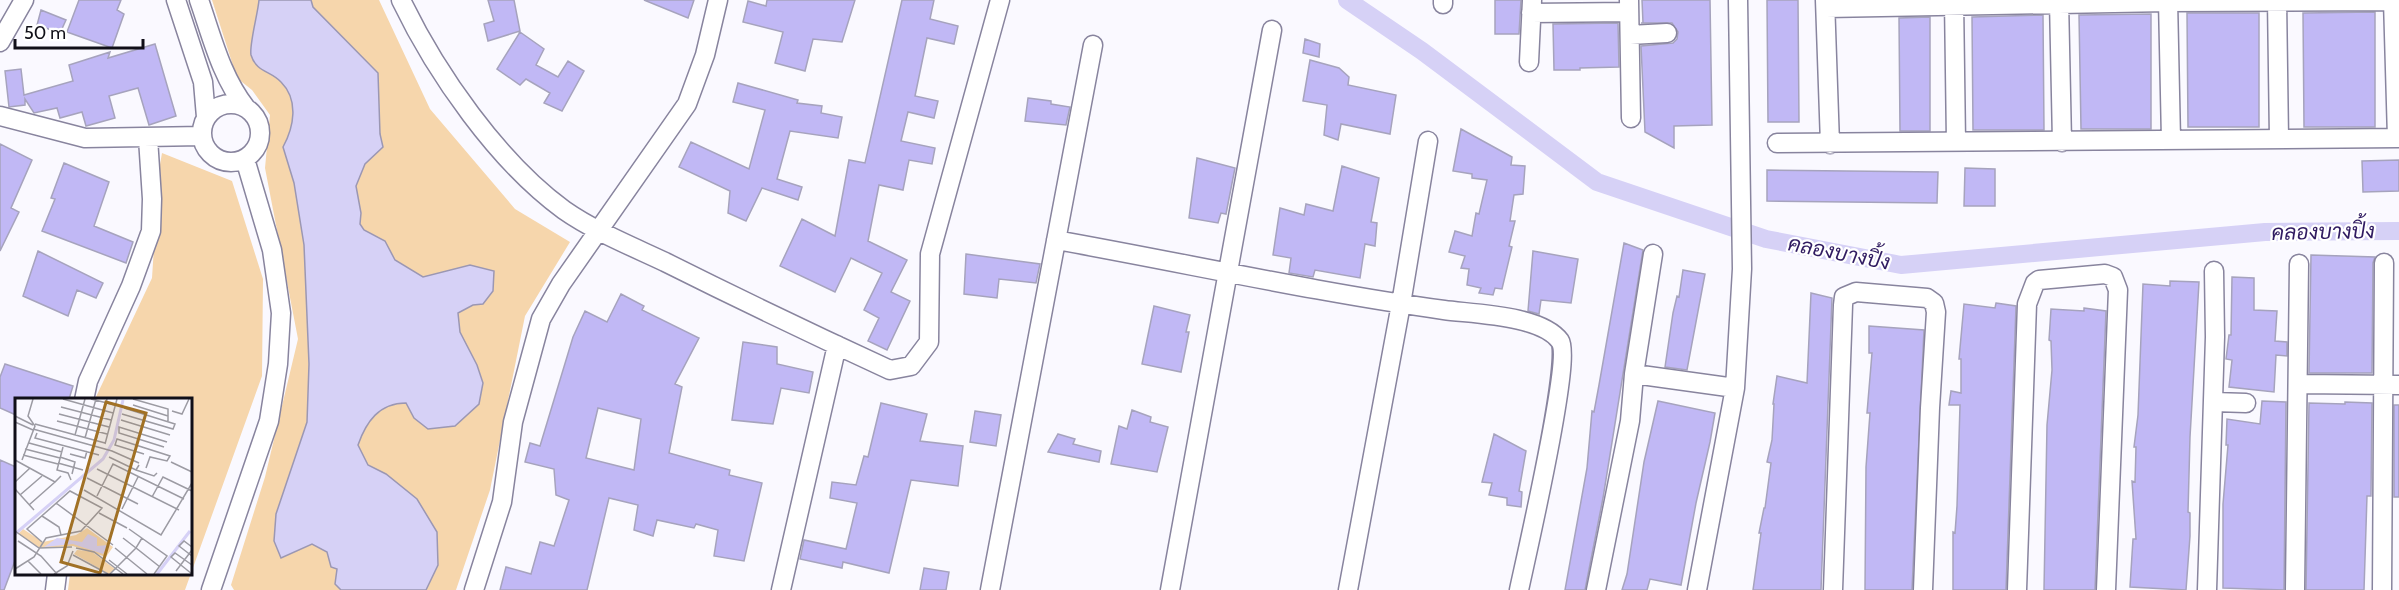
<svg xmlns="http://www.w3.org/2000/svg" width="2399" height="590" viewBox="0 0 2399 590" font-family="Cabin,Sarabun,sans-serif">
  <style>
    .green { fill: #f6d6ac }
    .water { fill: #d6d1f6; stroke: #9b97b3; stroke-width: 1.5 }
    .lines { fill: none; stroke-linecap: round; stroke-linejoin: round }
    .canal { stroke: #d6d1f6; stroke-width: 18 }
    .building { fill: #c1b8f5; stroke: #a6a3bd; stroke-width: 1.5; fill-rule: evenodd }
    .minor-casing { stroke: #88849e; stroke-width: 21 }
    .minor { stroke: #fff; stroke-width: 18 }
    .labels { text-anchor: middle; stroke-width: 4.5; stroke-linejoin: round; paint-order: stroke }
    .water-label { font-size: 21px; font-style: italic; fill: #301b61; stroke: #fff }
    .inset-river { fill: none; stroke: #d6d1f6; stroke-width: 3 }
    .inset-road { fill: none; stroke: #9c9ba3; stroke-width: 1.5 }
    .view { fill: #a17125; fill-opacity: 0.15; stroke: #a17125; stroke-width: 3 }
    .inset-edge { fill: none; stroke: #100f18; stroke-width: 3 }
  </style>
  <rect width="100%" height="100%" fill="#faf9ff"/>
  <!-- green -->
  <path class="green" d="M212,0h167l51,109 85,100 55,33 -45,74 -35,174 -34,100h-222l-3,-5 34,-108 33,-138 -33,-171 5,-53 -18,-25 -15,-12z
    M162,153l70,28 31,98 -1,97 -77,214h-117l2,-16h120v-174l-95,-1 57,-121 7,-108z"/>
  <!-- water -->
  <path class="water" d="M259,0h52l2,7 65,66 2,61 3,13 -18,17 -9,22 5,27 -1,11 4,6 21,11 10,19 28,17 47,-12 24,6 -1,20 -10,13 -10,1 -15,8 2,19 17,33 6,18 -4,21 -24,22 -27,3 -14,-11 -8,-15c-27,0 -40,19 -48,42l10,20 18,9 31,25 20,33 1,33 -12,25h-85l-6,-6 2,-15 -6,-2 -4,-15 -15,-8 -31,14 -7,-17 2,-27 31,-92 2,-58 -5,-119 -10,-62 -11,-36c11,-20 16,-47 -2,-65 -10,-11 -25,-10 -30,-27 -2,-10 7,-42 8,-55z"/>
  <g class="lines">
    <!-- canal -->
    <path class="canal" d="M1347,0l75,51 175,131 169,57 135,26 364,-33 134,-1"/>
  </g>
  <!-- building -->
  <path class="building" d="M79,0h42l-4,10 7,4 -12,34 -45,-16z
    M488,0h26l6,31 -32,10 -4,-17 10,-3z
    M644,0h50l-6,18z
    M767,0h88l-13,42 -29,-3 -8,32 -30,-8 8,-31 -40,-10 5,-21 18,5z
    M902,0h32l-4,19 28,7 -4,18 -27,-6 -12,58 23,5 -4,17 -26,-6 -7,29 34,7 -3,16 -23,-4 -6,30 -24,-5 -11,56 39,19 -16,32 19,9 -23,49 -19,-9 11,-23 -15,-8 18,-37 -31,-15 -16,34 -55,-26 22,-47 33,17 14,-76 16,3z
    M1495,0h26l-2,34h-24z
    M1642,0h68l2,125 -38,1v22l-29,-16 -4,-86 32,-3 4,-4 1,-7 -6,-9h-31h2z
    M1767,0h31l1,122h-31z
    M41,10l25,10 -6,13 -23,-8z
    M2375,12v115h-71l-1,-114z
    M2187,13h72v114h-71z
    M2151,14v115h-70l-2,-114z
    M2043,15l1,115h-71l-1,-113z
    M1930,17v114h-30l-1,-113z
    M1618,23l1,44 -39,1v2h-26l-1,-46z
    M520,32l24,17 -8,16 22,12 10,-16 16,10 -22,40 -18,-8 6,-10 -24,-14 -6,6 -23,-16z
    M1305,39l15,5 -1,13 -16,-4z
    M155,44l21,72 -27,9 -11,-37 -29,8 6,22 -29,8 -4,-14 -22,6 -3,-10 -23,5 -9,-14v6l-16,2 -4,-36 16,-2 3,26 49,-14 -4,-16 41,-13 -2,6z
    M1310,60l29,8 10,9 -1,8 48,10 -6,39 -49,-10 -3,16 -14,-5 3,-30 -24,-4z
    M738,83l60,17 -1,3 25,3 -1,7 21,4 -4,21 -48,-7 -13,48 25,8 -4,13 -36,-12 -16,33 -18,-8 2,-22 -51,-24 12,-25 58,27 16,-59 -32,-8z
    M1028,98l23,3v3l19,3 -4,18 -41,-4z
    M1461,129l51,28 -1,8 14,1 -2,28 -9,1 -4,26h5l-6,25 3,1 -10,42 -7,-1 -2,7 -14,-2 2,-5 -14,-3 2,-16 -8,-1 4,-12 -16,-4 6,-21 17,5 4,-23 3,1 8,-34 -15,-2v-4l-19,-3z
    M0,144l32,16 -21,48 8,4 -19,39z
    M1197,158l38,10 -9,46 -5,-1 -3,10 -29,-5z
    M2399,160v31l-36,1 -1,-31z
    M64,163l45,19 -15,44 39,16 -7,21 -84,-32 13,-32 -4,-1z
    M1342,166l37,12 -8,44 6,1 -2,23 -10,-2 -5,34 -45,-8 -2,7 -24,-4 2,-15 -18,-3 7,-47 24,7 2,-11 27,7z
    M1965,168l30,1v37h-31z
    M1767,170l171,2 -1,31 -170,-2z
    M1624,243l19,7 -40,248 -18,92h-20l22,-122 5,-57 2,1 5,-27z
    M38,251l65,32 -7,15 -19,-8 -9,26 -45,-20z
    M1533,251l45,8 -7,44 -30,-3 -2,14 -11,-3z
    M966,254l74,10 -4,19 -37,-4 -2,19 -33,-4z
    M2311,255l64,2 -2,6 -1,110h-63z
    M1683,270l22,4 -18,96 -22,-3 8,-54 4,-17 2,1z
    M2232,277l22,1v32l23,1 -2,30 12,1v14l-11,-1 -2,37 -45,-5 3,-27 -6,-1 3,-24h2z
    M2170,281l29,1 -9,155 -2,75 2,1v23l-4,54 -56,-3 3,-48h3l-4,-58 3,1 1,-35h-2l4,-32 5,-131 27,2z
    M1811,293l21,5 -11,292h-68l8,-57h-2l5,-25h1l6,-45 -4,-1 5,-22 2,-36h-1l4,-28 30,7z
    M621,294l23,12 -2,4 57,28 -24,46 7,3 -13,66 61,17 -1,5 33,8 -18,78 -30,-5 4,-26 -22,-6 -2,4 -37,-8 -4,16 -19,-6 4,-25 -29,-7 -22,92h-87l6,-23 25,7 9,-32 14,4 15,-46 -13,-5 -2,-26 -29,-7 5,-19 10,3 33,-109 12,-26 22,11zM598,408l43,11 -7,51 -48,-12z
    M1996,303l20,3 -10,284h-53v-58l2,1 2,-27 3,-101h-11l2,-14 10,2v-34h-2l5,-55 31,4z
    M1154,306l36,9 -4,17h3l-8,40 -39,-8z
    M2084,308l22,3 -11,279h-51l3,-165 5,-55 -1,-29 -2,-1 2,-31 33,2z
    M1869,326l55,4 -12,260h-47l1,-123 4,-54h-3l5,-60h-3z
    M743,342l34,5v17l36,8 -4,21 -28,-5 -8,36 -41,-4z
    M5,364l68,22 -4,13h-53v16l-16,-7v-31z
    M1658,401l57,12 -5,29 -14,61 -15,82 -31,-6 -3,11h-25l5,-16 17,-112z
    M2262,401l24,1 -2,188 -61,-2v-84l5,-59h-2l1,-26 33,5z
    M2345,402l27,1 -1,93h-4l-3,94h-58l3,-187 36,1z
    M881,403l46,11 -7,27 43,5 -5,40 -47,-6 -22,93 -46,-11 -1,6 -42,-9 4,-19 42,9 11,-46 -27,-5 2,-16 24,3 8,-29 4,1z
    M2394,405h5v92h-5z
    M1132,410l19,7 -1,5 18,5 -11,45 -46,-8 8,-38 8,3z
    M975,411l26,4 -5,31 -26,-4z
    M1058,434l17,5 -2,5 28,7 -2,11 -51,-10z
    M1494,434l32,17 -7,40 3,1 -1,15 -14,-2v-7l-18,-3 3,-12 -10,-1z
    M0,460l16,7v91l-12,32h-4z
    M924,568l25,4 -3,18h-26z"/>
  <g class="lines">
    <defs>
      <path id="minor" d="M176,0l27,82 3,35
        M199,0c13,37 22,76 47,108
        M401,0c35,73 97,162 163,210 30,21 67,36 101,52 74,37 149,73 225,108l21,-4 18,-24 1,-88 70,-254
        M1629,0l2,118
        M1825,0l5,144
        M1954,0l2,142
        M2059,0l3,142
        M2168,0l3,140
        M2277,0l2,139
        M2393,0l4,138
        M1443,4v-4
        M1826,8l342,-6 231,-1
        M1531,13l98,-1
        M1630,35l37,-2
        M0,42l24,-42
        M1529,62l3,-62
        M202 133a29 29 0 1 1 58 0a29 29 0 1 1-58 0Z
        M0,116l85,22 117,-2
        M1777,143l622,-5
        M1056,240c129,23 258,52 388,70 29,4 97,5 116,31 12,17 -34,216 -41,249
        M1634,374l101,14
        M2299,384l100,1
        M84,400l4,-19 43,-95 20,-55 1,-32 -4,-61
        M2214,402l32,1
        M55,590l2,-16
        M211,590l58,-169 9,-57 3,-51 -9,-63 -27,-91
        M474,590l28,-88 11,-80 28,-103 20,-35 126,-180 18,-49 13,-55
        M781,590l56,-245
        M990,590l103,-545
        M1170,590l102,-560
        M1348,590l53,-286 27,-163
        M1596,590l34,-169 4,-47 19,-120
        M1697,590l38,-202 7,-119 -4,-269
        M1833,590l10,-285 1,-8 12,-5 71,6 7,5 2,9 -6,96 -7,182
        M2017,590l10,-286 8,-21 4,-3 66,-6 8,3 5,13 -12,300
        M2207,590l8,-253 -1,-66
        M2295,590l4,-326
        M2382,590l2,-327"/>
    </defs>
    <!-- minor casing -->
    <use href="#minor" class="minor-casing"/>
    <!-- minor -->
    <use href="#minor" class="minor"/>
  </g>
  <g class="labels">
    <!-- water labels -->
    <g class="water-label">
      <text transform="translate(2323 232) rotate(-1)" y="7">คลองบางปิ้ง</text>
      <text transform="translate(1839 253) rotate(11)" y="7">คลองบางปิ้ง</text>
    </g>
  </g>
  <!-- overview -->
  <g transform="translate(15 398)">
    <rect width="177" height="177" fill="#faf9ff"/>
    <path d="M72,130l26,19 -7,10 -33,-11 -33,2 -22,-14 5,-5 20,13 33,-7zM62,152l14,1 24,18 -6,5 -35,-20z" fill="#f6d6ac"/>
    <path d="M73,136l9,4v8l11,-1 -5,9 -30,-10 -29,3 13,-9 25,4z" fill="#d6d1f6"/>
    <path class="inset-river" d="M0,136l88,-75 11,-19 9,-40M142,176l33,-43"/>
    <path class="inset-road" d="M48,1l50,14M76,1l24,6M118,1l35,10v12M118,7l35,11M46,9l50,13M157,13l10,3 7,-15M44,16l50,13M107,16l51,15 2,-5 -51,-16M0,18l18,9M106,22l49,15M42,23l50,13M0,24l18,8M20,26l70,19M18,31l79,22 27,12M22,35l-2,5 64,17M60,37l10,-36M70,40l11,-39M81,42l11,-41M14,45l33,9M90,46l12,-45M48,49l-6,23 11,3 3,7M149,49l-45,-14v-6l48,15M10,51l35,9M55,56l15,4 2,-7M129,56l-29,-9 2,-6 53,17 -3,5 -17,-4 -4,11M8,57l35,9M45,59l15,5 -3,12M94,59l27,13 3,-5M0,62l40,22 6,-6M7,62l13,-34 -7,-10 5,-17M156,64l21,10M43,65l25,7M82,71l82,41M121,72l18,6 3,-3M72,80l51,26M0,84l15,-14M0,91l19,21M69,92l77,45 31,-52M5,97l22,-19M82,98l16,-32 71,35M137,99l11,-20 29,14M41,105l57,42M14,107l26,-23M107,111l16,-32M84,115l28,15M27,118l17,11 2,8M114,131l38,27 -13,18M0,133l24,17 33,-1M108,140l13,10 6,-10M3,143l23,15 16,18M177,149l-8,-6 -5,5 13,10M61,150l18,4 29,22M100,150l32,26M58,157l35,19M94,162l18,14M13,163l13,13M177,167l-17,-12 -4,4 21,17M0,171l19,-12 12,-19 35,-7 21,-23 -32,-17 -43,38 15,13M161,173l16,-21M39,176l13,-8 6,-15M95,176l26,-26 24,19"/>
    <path class="view" d="M91,4l40,11 -46,160 -39,-11z"/>
    <rect width="177" height="177" class="inset-edge"/>
  </g>
  <!-- scale -->
  <path d="M15 39v9h128v-9" fill="none" stroke="#100f18" stroke-width="3"/>
  <text x="24" y="39" font-size="18" fill="#100f18" stroke="#ffffff" stroke-width="4.5" paint-order="stroke">50 m</text>
</svg>
